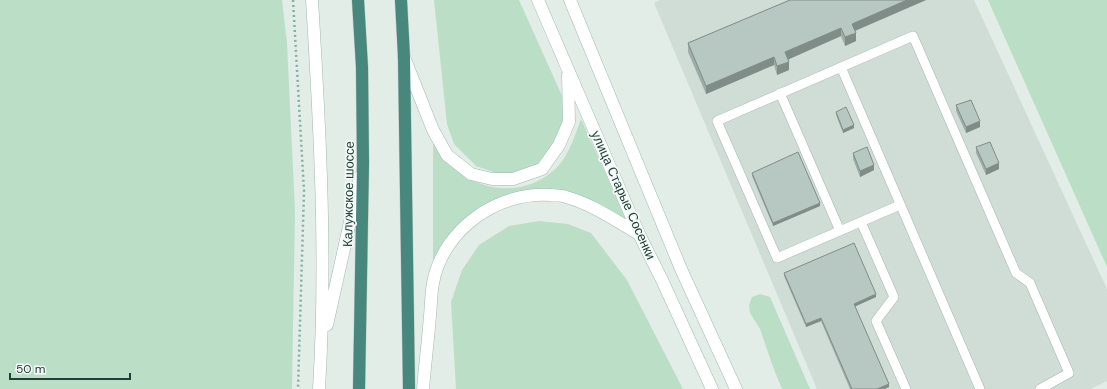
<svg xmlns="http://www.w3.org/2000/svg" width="1107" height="389" viewBox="0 0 1107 389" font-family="'DM Sans',sans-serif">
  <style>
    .built { fill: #d0ddd7 }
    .green { fill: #badfc6 }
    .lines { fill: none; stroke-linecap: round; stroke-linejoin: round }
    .service-casing { stroke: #a4b5b0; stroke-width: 10 }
    .secondary-casing { stroke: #a0b9b1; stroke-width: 13 }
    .trunk-casing { stroke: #c1c9c7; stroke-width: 13 }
    .path { stroke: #81b1a5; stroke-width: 2.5; stroke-dasharray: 2 3; stroke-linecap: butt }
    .service { stroke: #fff; stroke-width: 9 }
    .secondary { stroke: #fff; stroke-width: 12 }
    .trunk { stroke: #48887c; stroke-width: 12 }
    .wall { fill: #9daca7 }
    .shaded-wall { fill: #808c88 }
    .building { fill: #b7c8c2; stroke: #808c88 }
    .labels { text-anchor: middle; stroke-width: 3.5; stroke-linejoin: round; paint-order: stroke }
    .street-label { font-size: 13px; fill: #213e38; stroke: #f3f9f6 }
  </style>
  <rect width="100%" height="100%" fill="#e2ede8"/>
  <!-- built -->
  <path class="built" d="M660,0h314l133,289v92l-16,8h-274l-163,-386z"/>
  <!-- green -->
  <path class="green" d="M0,0h282l5,43 8,168 -3,178h-292z
    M434,0h85l44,98v25l-8,19 -13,20 -19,10 -21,3 -26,-9 -22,-22 -7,-20z
    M988,0h119v267z
    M581,119l47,104 -24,-17 -32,-11 -91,13 -48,64v-132c5,8 10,19 17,25 30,29 79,33 109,0 10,-11 17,-32 22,-46z
    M539,221l29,3 23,9 36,47 56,109h-227l-5,-87 11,-32 17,-25 30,-19z
    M760,294l10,3 40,92h-28l-9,-22 -13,-38 -10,-16 -1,-8 3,-8z"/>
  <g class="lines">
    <defs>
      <path id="service" d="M841,67l139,322
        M780,93l60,138
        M900,205l-123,53 -60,-137 196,-85 103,237 14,10 39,90 -29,16
        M861,222l33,75 -18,24 30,68"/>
      <path id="secondary" d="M312,0c8,129 15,260 7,389
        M538,0l101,234 23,46 50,109
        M570,0l111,269 55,120
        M404,57l29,73 14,25 24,19 21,5h21l29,-10 17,-24 10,-23 -1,-47
        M327,325l33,-148
        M423,389c2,-24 5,-48 7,-73 1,-11 1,-22 3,-33 10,-54 65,-92 118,-88 5,1 11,0 15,2 26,7 50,24 73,37"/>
      <path id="trunk" d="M358,0l4,67 1,96 -4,226
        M401,0l3,57 5,332"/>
    </defs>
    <!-- service casing -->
    <use href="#service" class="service-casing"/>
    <!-- secondary casing -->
    <use href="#secondary" class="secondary-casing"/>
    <!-- trunk casing -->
    <use href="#trunk" class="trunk-casing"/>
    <!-- path -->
    <path class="path" d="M293,0l11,191 -6,198"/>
    <!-- service -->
    <use href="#service" class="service"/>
    <!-- secondary -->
    <use href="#secondary" class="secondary"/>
    <!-- trunk -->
    <use href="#trunk" class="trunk"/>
  </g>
  <!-- wall -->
  <path class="wall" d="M790,0h136l-71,31 1,10 -11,5 -4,-10 -53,23 1,11 -12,5 -3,-10 -68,29 -18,-42v-9z
    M956,105l24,22 -14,6 -10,-22z
    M836,112l18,16 -11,5 -7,-18z
    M976,147l23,22 -13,6 -10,-22z
    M853,153l21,17 -14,7 -7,-18z
    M752,173l68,33 -47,20 -21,-50z
    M784,273l92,24 -21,9 34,81 -5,2h-34l-29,-68 -15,6 -22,-51z"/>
  <!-- shaded-wall -->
  <path class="shaded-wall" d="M907,0h19l-74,32v-8z
    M841,28v8l-56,25v-9z
    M856,33v8l-11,5v-9z
    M774,57v8l-68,29v-8z
    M789,62v8l-12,5v-9z
    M980,121v6l-14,6v-6z
    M854,125v3l-11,5v-3z
    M999,163v6l-13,6v-6z
    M874,165v5l-14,7v-6z
    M820,203v3l-47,20v-3z
    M876,294v3l-22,10v-3z
    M821,318v3l-15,6v-3z
    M889,384v3l-5,2h-7z"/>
  <!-- building -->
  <path class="building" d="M790,0h117l-55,24 4,9 -11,4 -4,-9 -56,24 4,10 -12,4 -3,-9 -68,29 -18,-43z
    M971,100l9,21 -14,6 -10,-22z
    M846,107l8,18 -11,5 -7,-18z
    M990,142l9,21 -13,6 -10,-22z
    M867,147l7,18 -14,6 -7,-18z
    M798,152l22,51 -47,20 -21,-50z
    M854,243l22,51 -22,10 35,80 -12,5h-25l-31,-71 -15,6 -22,-51z"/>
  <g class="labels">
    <!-- street labels -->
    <g class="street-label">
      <text transform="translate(348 194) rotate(-89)" y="5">Калужское шоссе</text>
      <text transform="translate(624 195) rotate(66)" y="5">улица Старые Сосенки</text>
    </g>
  </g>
  <!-- scale -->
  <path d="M10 373v6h120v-6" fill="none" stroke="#213e38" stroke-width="2"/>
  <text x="16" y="373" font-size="12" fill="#213e38" stroke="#f3f9f6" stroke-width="3" paint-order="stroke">50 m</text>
</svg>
